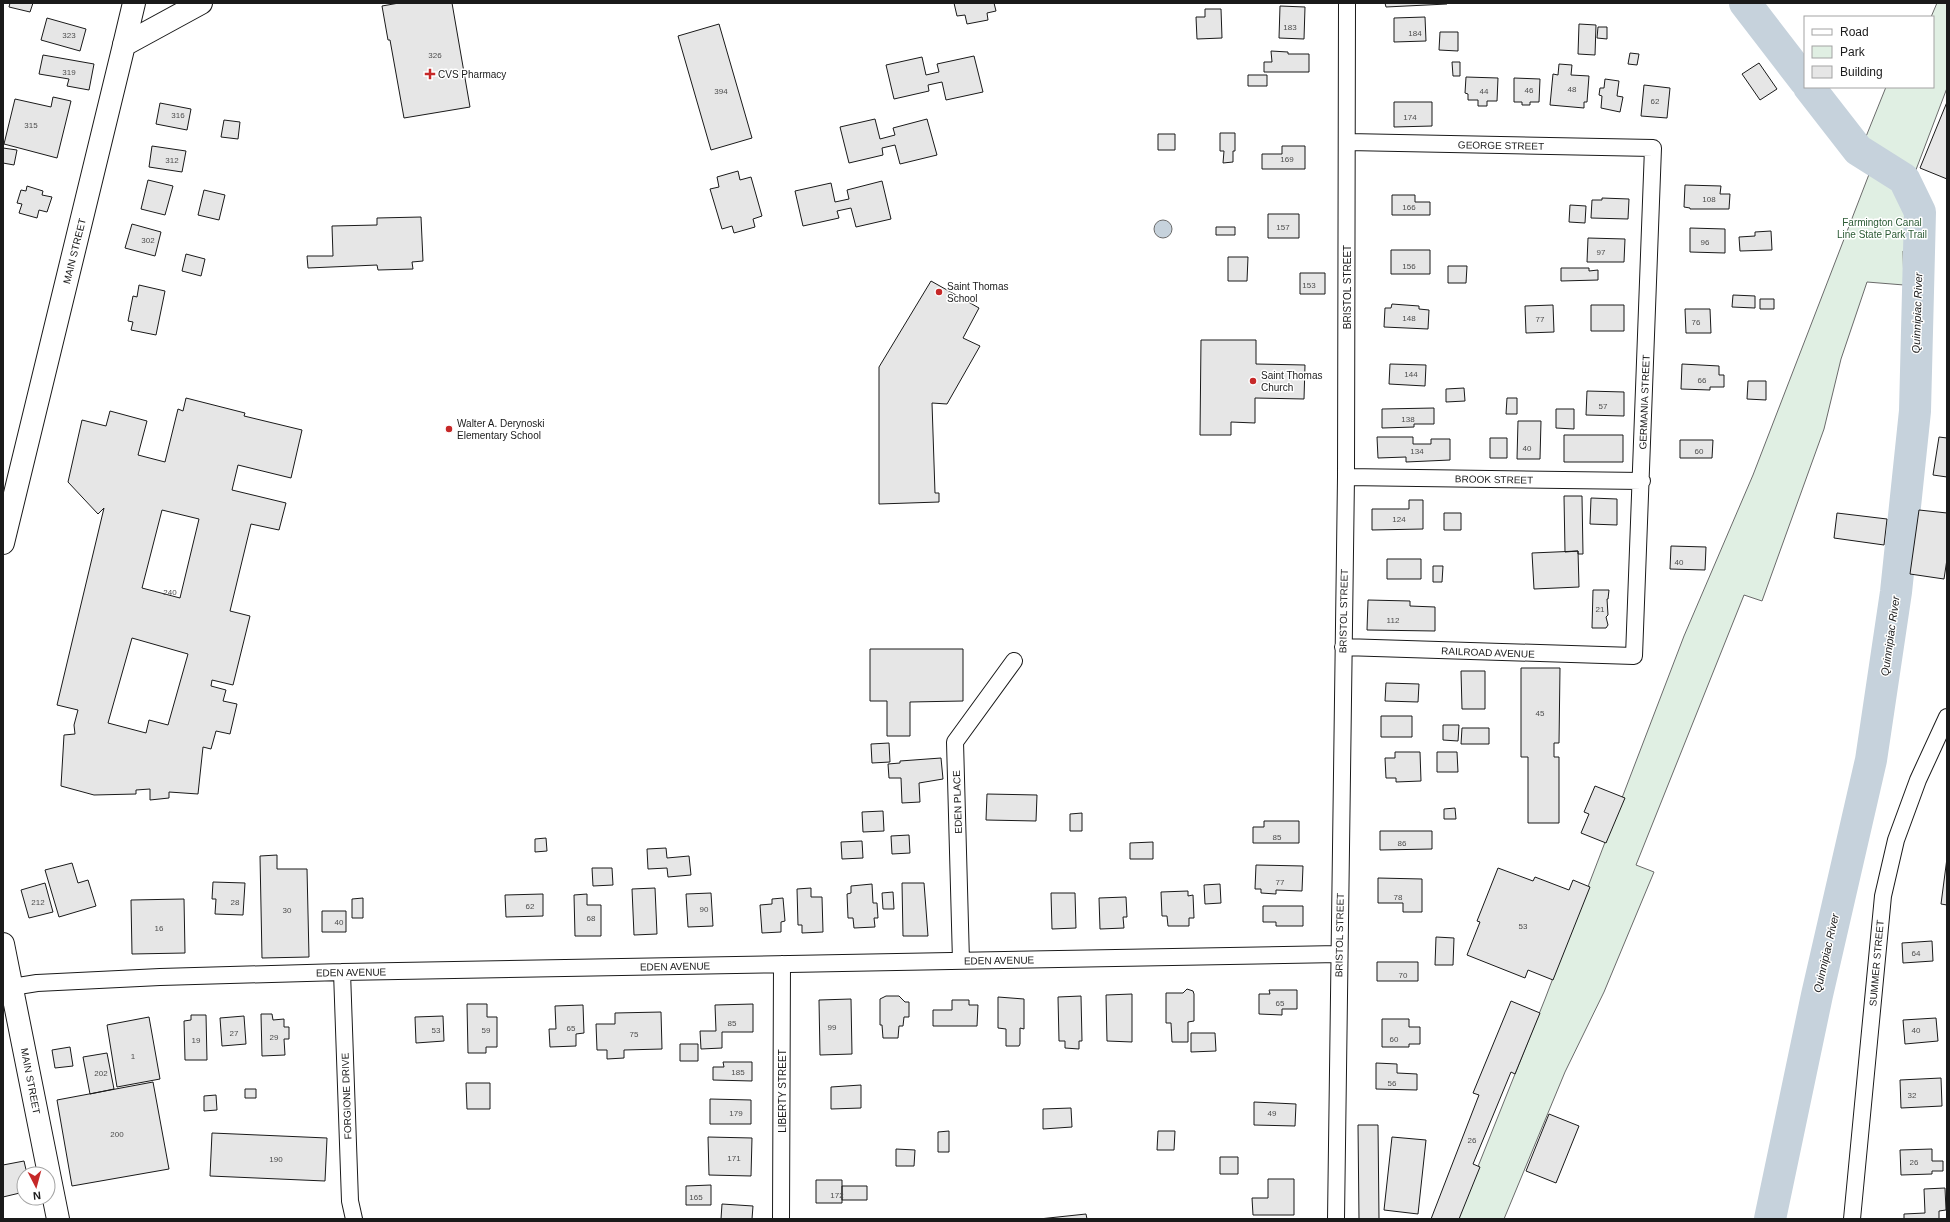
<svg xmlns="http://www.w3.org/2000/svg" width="1950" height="1222" viewBox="0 0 1950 1222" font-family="Helvetica,sans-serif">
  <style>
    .green { fill: #e0efe3; stroke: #6a6a6a }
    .water { fill: #c6d2dc; stroke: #6a6a6a }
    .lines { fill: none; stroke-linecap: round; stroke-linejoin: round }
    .river { stroke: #c6d2dc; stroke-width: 32 }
    .building { fill: #e6e6e6; stroke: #1a1a1a; fill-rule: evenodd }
    .minor-casing { stroke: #1a1a1a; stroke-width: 18 }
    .secondary-casing { stroke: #1a1a1a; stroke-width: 24 }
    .trunk-casing { stroke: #1a1a1a; stroke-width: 24 }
    .minor { stroke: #fff; stroke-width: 16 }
    .secondary { stroke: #fff; stroke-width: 22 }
    .trunk { stroke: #fff; stroke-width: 22 }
    .poi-dot { fill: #c62828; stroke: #fff; stroke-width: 1.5 }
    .labels { text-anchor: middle; stroke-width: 3; stroke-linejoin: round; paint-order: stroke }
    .number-label { font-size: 8px; fill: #4d4d4d }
    .poi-label { font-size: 10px; fill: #1a1a1a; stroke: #fff; text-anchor: start }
    .street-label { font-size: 10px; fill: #1a1a1a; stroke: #fff }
    .park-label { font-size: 10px; fill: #2b5a34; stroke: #fff }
    .water-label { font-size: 11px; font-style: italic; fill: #1a1a1a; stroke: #fff }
  </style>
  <rect width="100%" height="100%" fill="#fff"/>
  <!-- green -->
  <path class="green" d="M1937,3h10v85l-44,116 15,6 -1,41h-14l1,34 -37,-3 -26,77 -17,70 -62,172 -18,-6 -108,270 18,7 -50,120 -39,80 -61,147h-47l88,-220 139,-363 69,-161 120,-311 -12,-15 25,-62h47v-70h-2z"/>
  <!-- water -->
  <path class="water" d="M1154 229a9 9 0 1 1 18 0a9 9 0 1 1-18 0Z"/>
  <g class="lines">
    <!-- river -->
    <path class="river" d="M1745,3l60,78
      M1770,1219l47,-224 54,-235 25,-168 19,-181 5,-199 -16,-33 -46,-29 -49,-63"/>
  </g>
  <!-- building -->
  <path class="building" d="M10,3h23l-3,9 -21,-5z
    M399,3h53l18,104 -66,11 -14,-78h-2l-6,-34z
    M954,3h40l2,8 -9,2 1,7 -21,4 -2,-9 -8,1z
    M1385,3h62v1l-61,3z
    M1280,6l25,1 -1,32 -25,-1z
    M1205,9h16l1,29 -25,1 -1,-22h9z
    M1425,17l1,24 -32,1v-24z
    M47,18l39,11 -6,22 -39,-11z
    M719,24l33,114 -41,12 -33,-114z
    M1579,24l17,1 -1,30 -17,-1z
    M1598,27h9v12l-10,-1z
    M1440,32h18v19l-19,-1z
    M1271,51l17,1v2h21v18h-45v-10h8z
    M1630,53l9,1 -2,11 -9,-1z
    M43,55l51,9 -5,26 -22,-4 2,-7 -30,-5z
    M974,56l9,36 -37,8 -4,-18 -14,3 1,6 -35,8 -8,-34 36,-8 4,18 13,-3 -2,-8z
    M1452,62h8v14h-7z
    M1759,63l18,26 -17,11 -18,-26z
    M1559,64l13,1 -1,10 18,1 -2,26h-3v6l-34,-3 3,-31 5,1z
    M1248,75h19v11h-19z
    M1466,77l32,1 -1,23h-10v5h-9v-6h-10v-6l-3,-1z
    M1514,78l26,1 -1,23h-9v3h-8v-3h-8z
    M1605,79l14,2 -2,15 6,1 -3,15 -19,-4 1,-12 -3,-1 1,-7h4z
    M1644,85l26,3 -3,30 -26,-2z
    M53,97l18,4 -14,57 -53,-14 11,-45 36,8z
    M1394,102h38v24l-38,1z
    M1947,102v77l-27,-11z
    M160,103l31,6 -4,21 -31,-6z
    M875,119l5,20 15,-4 -2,-7 34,-9 10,36 -37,9 -5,-19 -13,3 1,7 -34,8 -9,-36z
    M224,120l16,2 -2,17 -17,-2z
    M1220,133h15v18h-2v11l-10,1 1,-12h-4z
    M1158,134h17v16h-17z
    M152,146l34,5 -4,21 -33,-5z
    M1282,146h23v23h-43v-15h20z
    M3,148l14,2 -3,15 -11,-2z
    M738,171l2,9 11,-3 11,39 -9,3 2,8 -21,6 -2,-7 -10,3 -12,-40 9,-2 -2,-10z
    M148,180l25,6 -8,29 -24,-6z
    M882,181l9,38 -35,8 -5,-19 -14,3 2,7 -36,8 -8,-35 36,-8 4,19 14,-3 -2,-9z
    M1685,185l36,1 -1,8h10l-1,15h-39v-1l-6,-1z
    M27,186l16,5 -1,4 10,2 -5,15 -8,-2 -2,8 -18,-5 3,-9 -5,-1 4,-13 5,1z
    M204,190l21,5 -6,25 -21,-5z
    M1392,195h23v7h15v13h-38z
    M1602,198l27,1 -1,20 -37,-1 1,-18h10z
    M1570,205l16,1 -1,17 -16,-1z
    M1268,214h31v24h-31z
    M421,217l2,44 -11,1 1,7 -35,1 -1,-5 -69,3 -1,-12h26l-1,-30 45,-1v-7z
    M132,224l29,8 -6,24 -30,-8z
    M1216,227h19v8h-19z
    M1690,228l35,1v24l-35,-1z
    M1771,231l1,19 -32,1 -1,-14 16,-1v-4z
    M1588,238l37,1 -1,23h-37z
    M1391,250h39v24h-39z
    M186,254l19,5 -4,17 -19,-5z
    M1228,257h20l-1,24h-19z
    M1448,266h19l-1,17h-18z
    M1561,268h28v3l9,-1v10l-37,1z
    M1300,273h25v21h-25z
    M931,281l48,27 -16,30 17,8 -33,58 -15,-1 3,90h4v9l-60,2v-137z
    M139,285l26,6 -9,44 -25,-5 2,-8 -5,-1 5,-25 4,1z
    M1733,295l22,1v12l-23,-1z
    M1760,299h14v10h-14z
    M1392,304l27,2v3l10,1 -1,19 -44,-2 1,-19h6z
    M1553,305l1,27 -28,1 -1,-27z
    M1591,305h33v26h-33z
    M1685,309h25l1,24h-25z
    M1201,340h55v24l49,1 -1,34 -49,-1v25l-24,-1v13h-31z
    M1390,364l36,1 -1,21 -36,-2z
    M1682,364l37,2v9h5v12h-14v3l-29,-1z
    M1748,381h18v19l-19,-1z
    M1464,388l1,13 -19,1v-13z
    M1587,391l37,1v24l-38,-1z
    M186,398l59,15 -1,3 58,14 -11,48 -53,-13 -6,25 54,13 -7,27 -28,-6 -21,87 20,5 -17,69 -21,-5 -1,6 15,4 -3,11 14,3 -7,30 -14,-3 -5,18 -8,-2 -5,47 -29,-2v6l-19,2v-11l-14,1v4l-42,1 -33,-9 3,-51 11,-1 -1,-9 4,-15 -21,-5 47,-197 -6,6 -30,-32 14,-62 24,6 4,-15 37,10 -9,34 27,7 13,-53 5,2zM162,510l37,9 -19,79 -38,-10zM132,638l56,16 -20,71 -19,-5 -3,13 -38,-10z
    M1507,398h10v16h-11z
    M1434,408v16h-20v3l-32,1v-19z
    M1556,409h18v20l-18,-1z
    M1518,421h23l-1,38h-23z
    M1564,435h59v27h-59z
    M1377,437h36v7h18v-5h19v21l-44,2v-5l-28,1z
    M1939,437l8,1v39l-14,-2z
    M1490,438h17v20h-17z
    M1680,440h33l-1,18h-32z
    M1564,496h18l1,58h-5v-3l-13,1z
    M1591,498l26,1v26l-27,-1z
    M1409,500h14v29l-51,1v-21h37z
    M1919,510l28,3v46l-3,20 -34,-5z
    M1444,513h17v17h-17z
    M1837,513l50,6 -3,26 -50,-7z
    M1671,546l35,1 -1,23 -35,-1z
    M1578,551l1,36 -45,2 -2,-36z
    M1387,559h34v20h-34z
    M1433,566h10l-1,16h-9z
    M1593,590h16l-1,9h-1l1,16 -2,2 2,8 -2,3h-14z
    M1368,600l42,1v5l25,1v24l-68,-1z
    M870,649h93v52l-53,1v34h-23v-35h-17z
    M1521,668h39l-1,75h-5v14h5v66h-31v-66h-7z
    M1461,671h24v38h-23z
    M1386,683l33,1 -1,18 -33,-1z
    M1381,716h31v21h-31z
    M1443,725h16l-1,16 -15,-1z
    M1462,728h27v16h-28z
    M889,743l1,19 -18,1 -1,-19z
    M1395,752h25l1,29 -25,1v-4h-10l-1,-20h10z
    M1437,752h20l1,20h-21z
    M941,758l2,21 -24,4 1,19 -18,1 -1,-25h-12l-1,-14 12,-1v-2z
    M1595,786l30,12 -19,45 -25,-10 8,-19 -5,-2z
    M987,794l50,1 -1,26 -50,-1z
    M1455,808l1,11h-12v-10z
    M883,811l1,20 -21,1 -1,-20z
    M1082,813v18h-12v-17z
    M1264,821h35v22h-46v-16h11z
    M1380,831h52v18l-52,1z
    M909,835l1,18 -18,1 -1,-18z
    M546,838l1,13 -12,1v-13z
    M862,841l1,17 -21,1 -1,-17z
    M1153,842v17h-23v-16z
    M666,848l1,10 22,-2 2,19 -23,2 -1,-9 -19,1 -1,-20z
    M277,855v14h30l2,88 -47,1 -2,-102z
    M1947,858v47l-6,-1z
    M72,863l6,20 10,-3 8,26 -37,11 -14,-47z
    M1256,865l47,1 -1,25 -26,-1v4l-15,-1v-4h-6z
    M592,868h20l1,17 -20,1z
    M1498,868l35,13 2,-4 34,13 4,-10 17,7 -37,93 -25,-10 -3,8 -58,-23 13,-33 -3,-1z
    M1378,878l44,1v33h-19v-9h-25z
    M213,882l32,1 -2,32 -28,-1 1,-15h-4z
    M45,883l8,29 -24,6 -8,-28z
    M902,883h22l4,53h-25z
    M872,884l1,19h4l1,15h-4l1,9 -21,1 -1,-10h-5l-1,-24 4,-1v-7z
    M1220,884l1,19 -16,1 -1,-19z
    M655,888l2,46 -23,1 -2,-46z
    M811,888v9h11l1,35 -21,1v-8h-4l-1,-36z
    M1188,891v5l5,-1 1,23h-5v8h-21l-1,-10h-5l-1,-24z
    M893,892l1,17h-11l-1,-16z
    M711,893l2,33 -25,1 -2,-33z
    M1051,893h24l1,35 -24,1z
    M543,894v22l-37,1 -1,-22z
    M587,894v11h14v31h-26l-1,-41z
    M1126,897l1,20h-4l1,11 -24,1 -1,-31z
    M363,898v20h-11v-19z
    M783,898l2,23 -4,1v10l-19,1 -2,-28 12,-1v-5z
    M184,899l1,54 -53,1 -1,-54z
    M1263,906h40v20h-27v-4h-13z
    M322,911h24v21h-24z
    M1436,937l18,1 -1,27h-18z
    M1932,941l1,20 -30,2 -1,-20z
    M1377,962h41v19h-41z
    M1187,989l6,2 1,3v27l-6,1v20h-16l-1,-19h-5v-30h17z
    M1269,990h28v19h-15v6l-23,-1v-20h11z
    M1132,994v48l-25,-1 -1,-46z
    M886,996h13l6,6h4v15h-5l-1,9h-4l-1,12h-15l-1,-13h-2v-26z
    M1081,996l1,45h-3v8l-14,-1v-7h-6l-1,-44z
    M998,997l26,2v30l-4,-1v16l-1,2h-13v-17l-8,-1z
    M851,999l1,55 -32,1 -1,-55z
    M952,1000h17v5h9l-1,21h-44v-16h19z
    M1511,1001l29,12 -25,61 -4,-2 -38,92 7,3 -21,52h-28l48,-124 -6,-2z
    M467,1004h20v13h10v30h-11v6h-18z
    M753,1004v28h-31v16l-21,1 -1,-18h16l-1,-26z
    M583,1005l1,28 -8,1v12l-26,1 -1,-18h7l-1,-23z
    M661,1012l1,37 -38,1v8l-17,1v-9h-10l-1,-26h19v-11z
    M261,1014h11l1,6 11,-1v8h5v12h-5l1,16 -23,1z
    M191,1015h15l1,45h-22l-1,-39 7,-1z
    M244,1016l2,28 -24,2 -2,-28z
    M443,1016l1,25 -28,2 -1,-26z
    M149,1017l11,62 -43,8 -10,-62z
    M1936,1018l2,23 -33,3 -2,-24z
    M1382,1019h27v8h11v17h-11v3h-27z
    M1191,1033h24l1,18 -25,1z
    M680,1044h18v17h-18z
    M70,1047l3,19 -18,2 -3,-18z
    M107,1053l7,36 -24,5 -7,-37z
    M723,1062h29v19l-39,-1v-13h11z
    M1376,1063l21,1v9l20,1v16l-41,-1z
    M1941,1078l1,28 -41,2 -1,-28z
    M153,1082l16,87 -97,17 -15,-86z
    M466,1083h24v26h-23z
    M861,1085v23l-30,1v-22z
    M245,1089h11v9h-11z
    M216,1095l1,15 -13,1v-15z
    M710,1099l41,1v24h-41z
    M1254,1102l42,2 -1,22 -41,-1z
    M1071,1108l1,19 -29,2v-20z
    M1549,1114l30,12 -23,57 -30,-12z
    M1358,1125h20l1,94h-20z
    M949,1131v21h-11v-20z
    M1158,1131h17l-1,19h-17z
    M212,1133l115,5 -2,43 -115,-5z
    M708,1137l44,1 -1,38 -42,-1z
    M1392,1137l34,3 -8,74 -34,-4z
    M896,1149l19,1 -1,16h-18z
    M1932,1149v12h11v10h-11v3l-31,1 -1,-25z
    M1220,1157h18v17h-18z
    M24,1161l3,13h-3v18l-21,5v-32z
    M1268,1179h26v36h-41l-1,-17h16z
    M816,1180h26v23h-26z
    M711,1185v20h-25v-19z
    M842,1186h25v14h-25z
    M1945,1188l1,22 -7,1v8h-35v-5l21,-1 -1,-24z
    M722,1204l31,2 -1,13h-31z
    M1086,1214l1,5h-48z"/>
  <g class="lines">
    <defs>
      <path id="minor" d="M1346,477l296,4
        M1343,647l291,9 19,-508 -305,-6
        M961,961l-6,-219 59,-81
        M342,972l8,229 4,18
        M12,987l25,-4 123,-6 182,-5 997,-18
        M781,1219l1,-255
        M1336,1219l10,-742 1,-474
        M1852,1219l31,-323 13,-56 22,-60 29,-63"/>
      <path id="secondary" d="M124,45l10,-42"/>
      <path id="trunk" d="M3,543l121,-498 77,-42
        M3,944l55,275"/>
    </defs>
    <!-- minor casing -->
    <use href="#minor" class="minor-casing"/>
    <!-- secondary casing -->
    <use href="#secondary" class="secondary-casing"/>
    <!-- trunk casing -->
    <use href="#trunk" class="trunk-casing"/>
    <!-- minor -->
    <use href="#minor" class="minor"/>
    <!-- secondary -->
    <use href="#secondary" class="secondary"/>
    <!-- trunk -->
    <use href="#trunk" class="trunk"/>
  </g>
  <!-- markers -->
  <g class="poi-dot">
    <path d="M428 68h4v4h4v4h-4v4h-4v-4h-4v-4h4z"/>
    <circle cx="939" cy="292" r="4"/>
    <circle cx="1253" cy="381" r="4"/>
    <circle cx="449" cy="429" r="4"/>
  </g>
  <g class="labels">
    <!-- number labels -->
    <g class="number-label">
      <text x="1290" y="30">183</text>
      <text x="1415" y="36">184</text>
      <text x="69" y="38">323</text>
      <text x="435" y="58">326</text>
      <text x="69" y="75">319</text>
      <text x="1572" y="92">48</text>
      <text x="1529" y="93">46</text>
      <text x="721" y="94">394</text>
      <text x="1484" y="94">44</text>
      <text x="1655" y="104">62</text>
      <text x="178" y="118">316</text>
      <text x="1410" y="120">174</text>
      <text x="31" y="128">315</text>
      <text x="1287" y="162">169</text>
      <text x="172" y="163">312</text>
      <text x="1709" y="202">108</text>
      <text x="1409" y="210">166</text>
      <text x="1283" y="230">157</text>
      <text x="148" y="243">302</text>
      <text x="1705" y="245">96</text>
      <text x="1601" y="255">97</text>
      <text x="1409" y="269">156</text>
      <text x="1309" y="288">153</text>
      <text x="1409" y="321">148</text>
      <text x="1540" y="322">77</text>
      <text x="1696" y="325">76</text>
      <text x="1411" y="377">144</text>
      <text x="1702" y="383">66</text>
      <text x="1603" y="409">57</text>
      <text x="1408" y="422">138</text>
      <text x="1527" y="451">40</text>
      <text x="1417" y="454">134</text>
      <text x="1699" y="454">60</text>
      <text x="1399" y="522">124</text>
      <text x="1679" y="565">40</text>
      <text x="170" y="595">240</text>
      <text x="1600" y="612">21</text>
      <text x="1393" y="623">112</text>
      <text x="1540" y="716">45</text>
      <text x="1277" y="840">85</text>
      <text x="1402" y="846">86</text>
      <text x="1280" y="885">77</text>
      <text x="1398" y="900">78</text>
      <text x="38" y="905">212</text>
      <text x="235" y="905">28</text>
      <text x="530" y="909">62</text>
      <text x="704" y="912">90</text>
      <text x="287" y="913">30</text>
      <text x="591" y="921">68</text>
      <text x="339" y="925">40</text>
      <text x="1523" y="929">53</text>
      <text x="159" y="931">16</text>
      <text x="1916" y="956">64</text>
      <text x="1403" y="978">70</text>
      <text x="1280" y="1006">65</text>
      <text x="732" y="1026">85</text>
      <text x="832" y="1030">99</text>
      <text x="571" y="1031">65</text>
      <text x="436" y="1033">53</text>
      <text x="486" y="1033">59</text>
      <text x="1916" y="1033">40</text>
      <text x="234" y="1036">27</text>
      <text x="634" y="1037">75</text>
      <text x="274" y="1040">29</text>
      <text x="1394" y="1042">60</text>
      <text x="196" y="1043">19</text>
      <text x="133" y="1059">1</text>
      <text x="738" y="1075">185</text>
      <text x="101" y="1076">202</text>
      <text x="1392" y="1086">56</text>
      <text x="1912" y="1098">32</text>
      <text x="736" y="1116">179</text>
      <text x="1272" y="1116">49</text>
      <text x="117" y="1137">200</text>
      <text x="1472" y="1143">26</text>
      <text x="734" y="1161">171</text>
      <text x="276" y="1162">190</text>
      <text x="1914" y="1165">26</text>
      <text x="837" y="1198">172</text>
      <text x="696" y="1200">165</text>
    </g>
    <!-- poi labels -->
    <g class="poi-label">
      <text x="438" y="78">CVS Pharmacy</text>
      <text x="947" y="290">Saint Thomas<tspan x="947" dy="12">School</tspan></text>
      <text x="1261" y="379">Saint Thomas<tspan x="1261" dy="12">Church</tspan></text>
      <text x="457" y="427">Walter A. Derynoski<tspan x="457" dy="12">Elementary School</tspan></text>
    </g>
    <!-- street labels -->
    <g class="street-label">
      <text transform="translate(1501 145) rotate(1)" y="4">GEORGE STREET</text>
      <text transform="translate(74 251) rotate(-76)" y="4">MAIN STREET</text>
      <text transform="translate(1347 287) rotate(-90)" y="4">BRISTOL STREET</text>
      <text transform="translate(1644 402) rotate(-88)" y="4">GERMANIA STREET</text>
      <text transform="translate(1494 479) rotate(1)" y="4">BROOK STREET</text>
      <text transform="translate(1343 611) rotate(-89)" y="4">BRISTOL STREET</text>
      <text transform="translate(1488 652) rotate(2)" y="4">RAILROAD AVENUE</text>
      <text transform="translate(957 802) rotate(-92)" y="4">EDEN PLACE</text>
      <text transform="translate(1339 935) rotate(-89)" y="4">BRISTOL STREET</text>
      <text transform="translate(999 960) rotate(-1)" y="4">EDEN AVENUE</text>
      <text transform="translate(1876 963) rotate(-85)" y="4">SUMMER STREET</text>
      <text transform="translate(675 966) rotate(-1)" y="4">EDEN AVENUE</text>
      <text transform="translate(351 972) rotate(-1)" y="4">EDEN AVENUE</text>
      <text transform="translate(31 1081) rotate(79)" y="4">MAIN STREET</text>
      <text transform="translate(782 1091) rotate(-90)" y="4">LIBERTY STREET</text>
      <text transform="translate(346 1096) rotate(-92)" y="4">FORGIONE DRIVE</text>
    </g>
    <!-- park labels -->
    <g class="park-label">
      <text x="1882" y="226">Farmington Canal<tspan x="1882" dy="12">Line State Park Trail</tspan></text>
    </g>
    <!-- water labels -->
    <g class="water-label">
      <text transform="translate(1917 313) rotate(-88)" y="4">Quinnipiac River</text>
      <text transform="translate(1890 636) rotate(-82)" y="4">Quinnipiac River</text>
      <text transform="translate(1826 953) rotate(-77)" y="4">Quinnipiac River</text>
    </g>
  </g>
  <!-- border -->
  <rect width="1950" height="1222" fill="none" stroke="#1a1a1a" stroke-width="8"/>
  <!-- legend -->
  <rect x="1804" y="16" width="130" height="72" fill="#ffffff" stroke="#a3a3a3"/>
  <rect x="1812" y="29" width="20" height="6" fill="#ffffff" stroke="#a3a3a3"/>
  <text x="1840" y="36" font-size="12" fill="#1a1a1a">Road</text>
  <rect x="1812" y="46" width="20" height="12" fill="#e0efe3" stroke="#a3a3a3"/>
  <text x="1840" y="56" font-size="12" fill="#1a1a1a">Park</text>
  <rect x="1812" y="66" width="20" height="12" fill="#e6e6e6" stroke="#a3a3a3"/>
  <text x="1840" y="76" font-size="12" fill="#1a1a1a">Building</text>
  <!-- north arrow -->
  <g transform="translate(36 1186) rotate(174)"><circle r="19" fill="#ffffff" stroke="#a3a3a3"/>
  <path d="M0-3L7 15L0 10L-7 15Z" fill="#c62828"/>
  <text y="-6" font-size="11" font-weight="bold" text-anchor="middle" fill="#1a1a1a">N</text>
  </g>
</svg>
